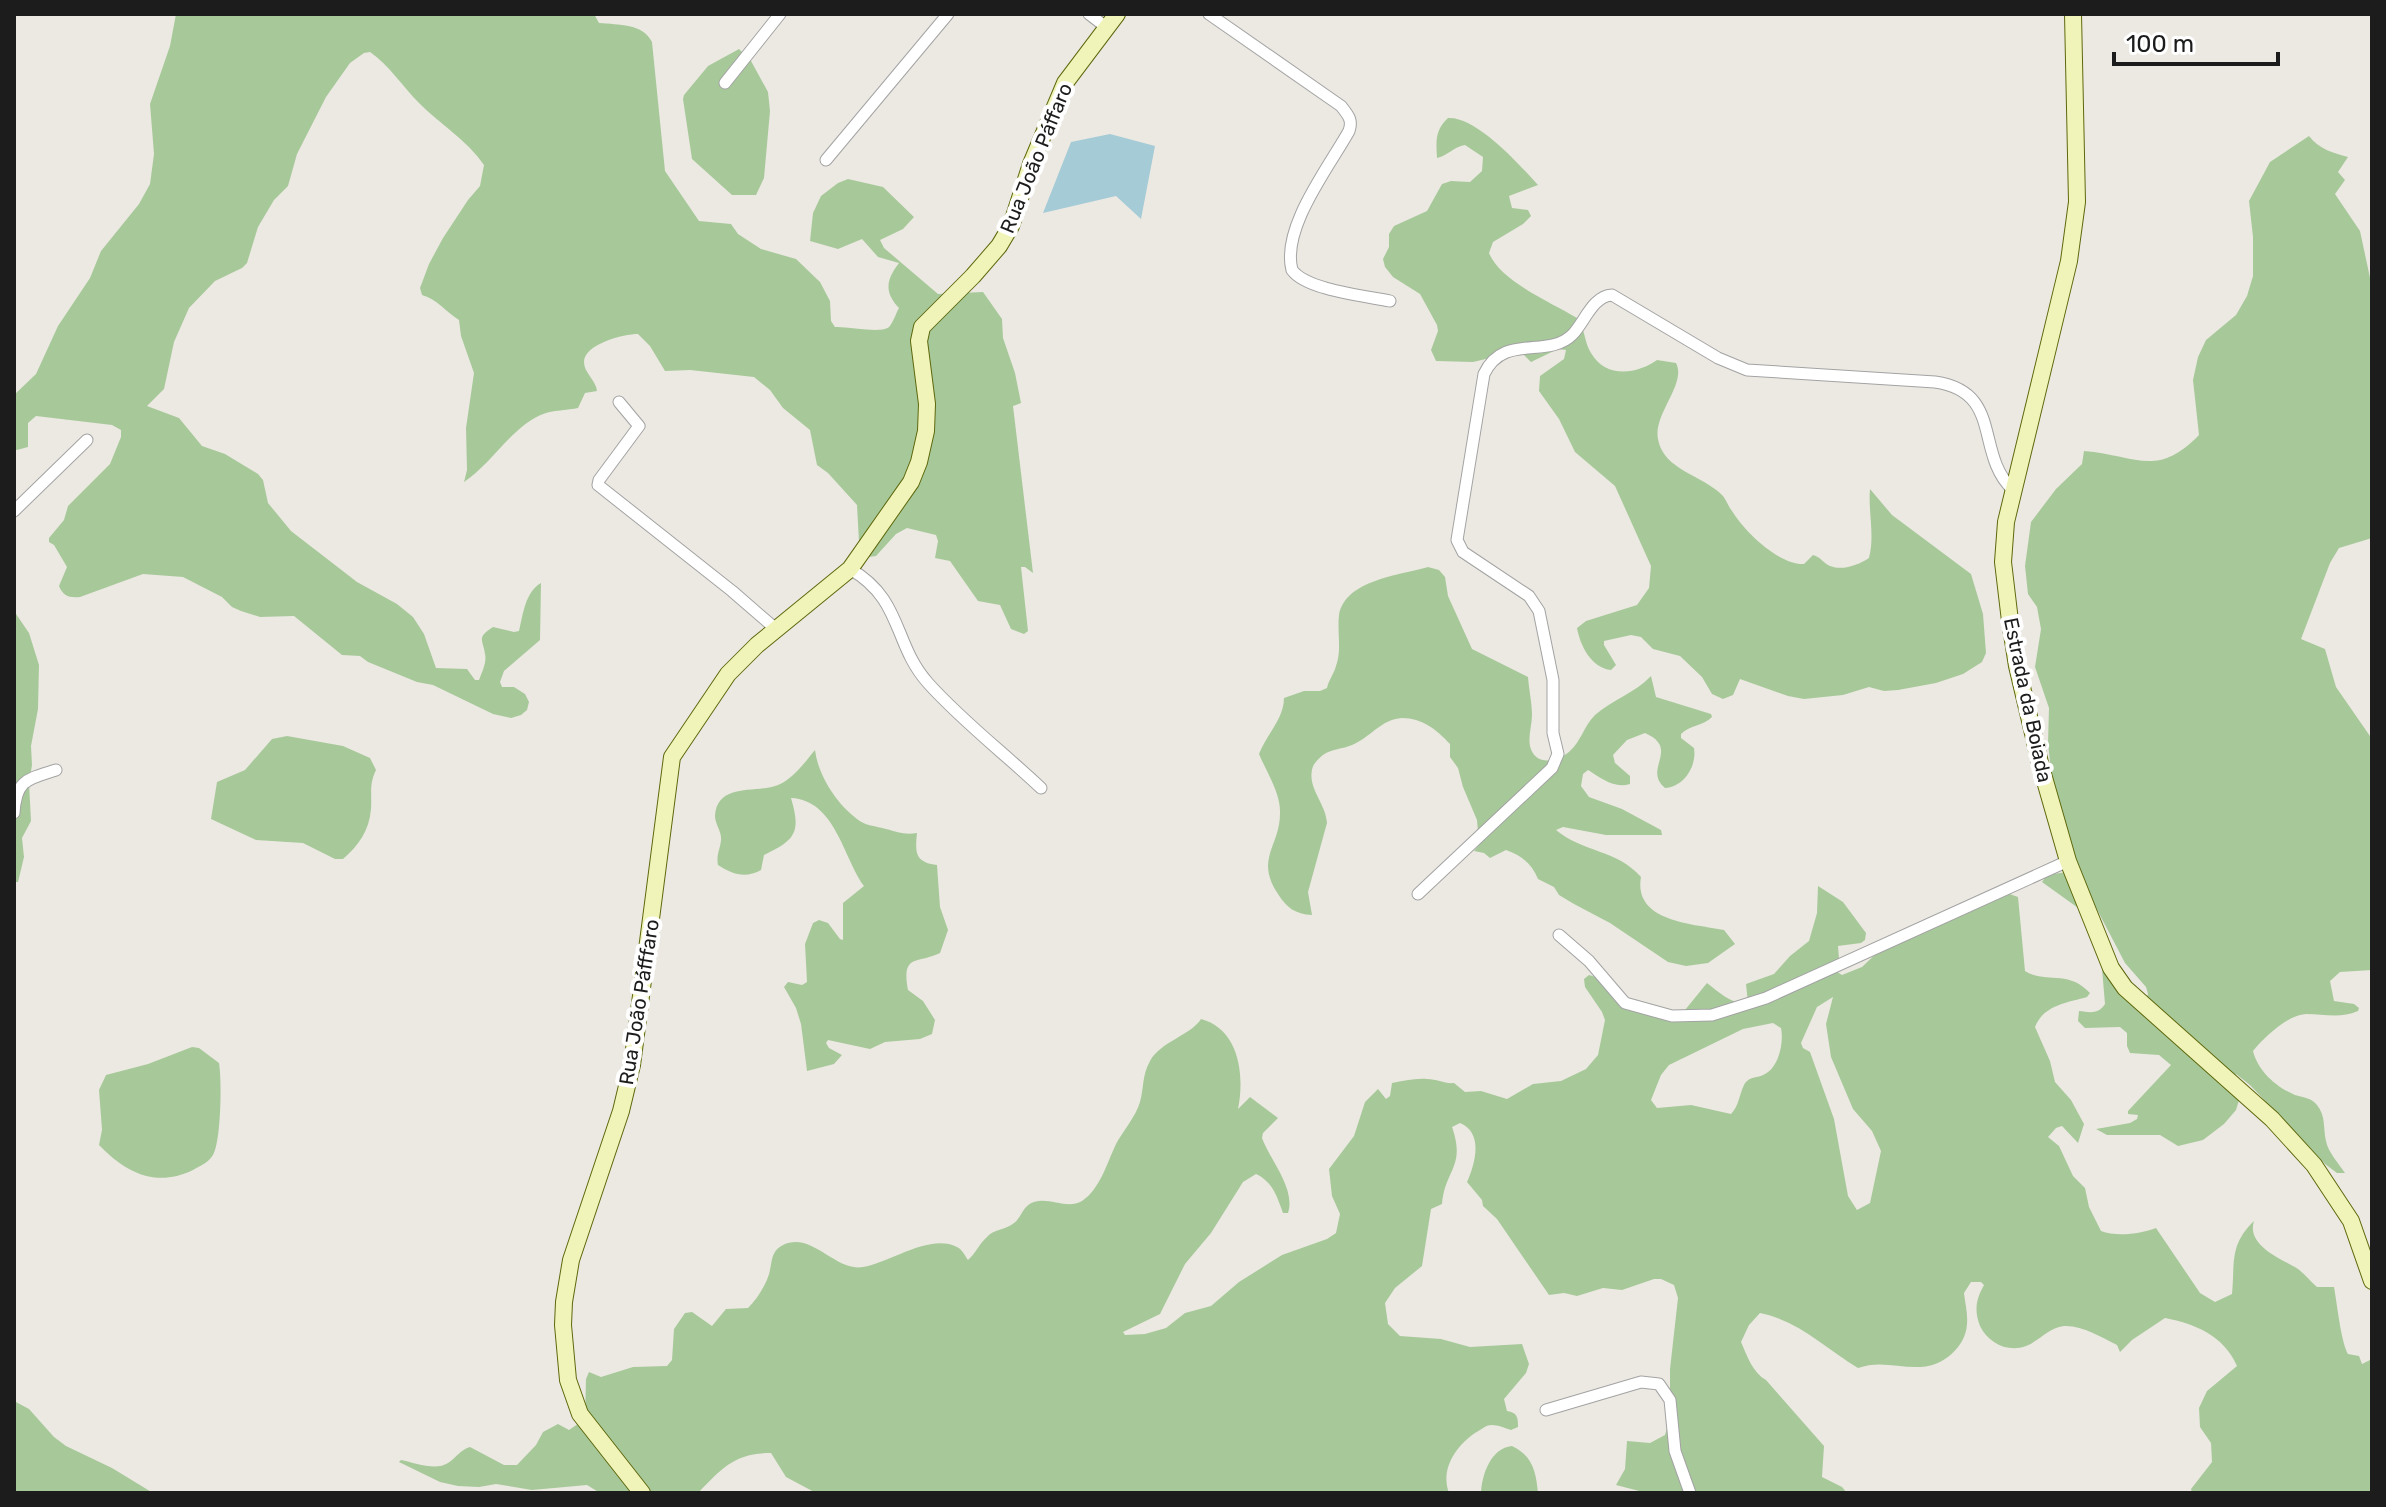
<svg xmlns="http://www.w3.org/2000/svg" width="2386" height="1507" viewBox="0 0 2386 1507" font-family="Rubik,sans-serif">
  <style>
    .forest { fill: #a7c99a; fill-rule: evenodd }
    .water { fill: #a5cbd7 }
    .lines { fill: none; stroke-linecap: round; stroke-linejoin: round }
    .street-casing { stroke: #a3a3a3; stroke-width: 13 }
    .secondary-casing { stroke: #5e680d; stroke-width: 18 }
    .street { stroke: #fff; stroke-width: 11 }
    .secondary { stroke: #f0f4b9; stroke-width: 16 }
    .labels { text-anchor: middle; stroke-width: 8; stroke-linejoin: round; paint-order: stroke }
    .street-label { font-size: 20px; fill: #1c1c1c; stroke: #fff }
  </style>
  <rect width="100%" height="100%" fill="#ece9e2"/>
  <!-- forest -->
  <path class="forest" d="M176,14h418l5,9c20,2 43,0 53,19l13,129 34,50 32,3 7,10 23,15 35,10 24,23 10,19 1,20 4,6c12,-1 47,7 54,0 4,-4 7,-14 10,-19 -15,-16 -13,-28 0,-45l-21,-6 -16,-18 -24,10 -28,-8 3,-28 8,-17 17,-13 10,-4 35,8 31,30 -11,12 -23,11 4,8 54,46 45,-2 19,27 1,19 12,35 6,30 -8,3 20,167 -8,-6h-4l7,64 -4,3 -13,-5 -11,-24 -22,-4 -28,-40 -15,-3 3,-17 -2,-6 -29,-7 -11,6 -20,22 -7,1 -10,-15 -2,-37 -29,-32 -11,-8 -7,-35 -27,-22 -13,-18 -16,-13 -64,-7 -25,1 -15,-25 -12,-12c-14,0 -54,10 -54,28 0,11 12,18 13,29l-12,2 -7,15c-10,2 -22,2 -32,5 -33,11 -53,50 -82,69l3,-12 -1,-42 8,-55 -13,-37 -2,-16c-13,-8 -22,-21 -37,-25l-2,-7 9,-24 14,-26 25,-38 12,-14 4,-21c-17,-25 -43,-40 -65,-62 -17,-17 -29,-37 -49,-51l-6,1 -14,10 -24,34 -29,57 -9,32 -14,14 -16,27 -11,36 -5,5 -27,13 -26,27 -15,34 -10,47 -17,17 32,12 23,28 23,8 33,20 5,6 5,23 23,28 66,51 40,22 16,13 11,17 12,34 31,1 8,11h4c3,-8 8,-18 6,-26 -2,-15 -9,-16 8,-27l21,5 5,-1c4,-16 6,-39 22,-48l-1,57 -36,31 -4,11 2,5h12l11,7 4,8 -2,8 -6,5 -10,3 -18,-4 -60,-29 -16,-3 -49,-20 -8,-6 -18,-1 -48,-39 -34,1 -19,-6 -9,-4 -10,-10 -39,-20 -40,-3 -63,23c-11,1 -17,-1 -21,-11l8,-19 -13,-22 -5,-3v-4l15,-18 4,-14 42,-42 11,-27v-7l-9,-5 -76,-9 -8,7v24l-11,3 -3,-1v-54l22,-21 22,-48 32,-48 11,-27 38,-47 11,-20 4,-30 -4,-50 20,-58z
    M739,49l12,12 17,31 2,19 -6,67 -8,17h-24l-40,-36 -9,-60 1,-4 24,-29z
    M1448,118c28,-2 72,47 90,67l-29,11 3,12 16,2 3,6 -8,8 -30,18 -4,11c11,28 63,50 88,65 9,13 7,24 14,35 15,26 46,21 66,7l19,3c11,21 -23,51 -18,76 5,31 46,37 64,56 4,4 6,11 10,16 13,21 47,54 72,53l9,-9c8,2 10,8 17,11 13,5 28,-1 39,-8 6,-23 -1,-46 1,-69l22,26 79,59 12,40 3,39 -4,9 -19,12 -27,9 -38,7 -14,1 -15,-4 -26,8 -39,4 -16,-3 -48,-17 -7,16 -10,4 -11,-5 -10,-17 -22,-21 -27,-7 -12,-12 -10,-2 -27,6v4l12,20 -5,5c-20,-2 -31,-25 -34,-42l9,-7 51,-16 12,-17 2,-22 -36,-80 -40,-34 -16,-33 -20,-28 1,-15 24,-17 2,-9 -8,-1 -27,13 -8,-8 -8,-2 -42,10 -37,-1 -5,-11 7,-19 -1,-6 -17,-31 -27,-17 -8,-10 -2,-8 6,-12v-13l5,-8 33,-15 15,-27 9,-3 19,1 12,-11 1,-14 -18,-12c-12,2 -16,10 -28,13 -1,-17 -2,-28 11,-40z
    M2309,136c10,13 24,17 39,21l-10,15 7,8 -10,14 25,37 12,56v251l-33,10 -9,15 -29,76 24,10 11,38 36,52v231l-32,2 -10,9 4,20 20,3 5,4 -1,3c-18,8 -34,3 -52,3 -19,1 -42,24 -53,37 5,20 23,36 42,44 7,2 17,3 22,10 9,11 6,23 9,36 2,11 13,23 19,32h-8l-12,-9 -75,-79 -14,-11 -3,4 7,19 -4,13 -12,14 -21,16 -25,6 -18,-11h-53l-11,-6 34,-6 7,-4 1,-4 -10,-1v-3l43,-46 -12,-10 -29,-2 -3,-7v-13l-7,-6 -35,1 -7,-7 1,-10c10,1 19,4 26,-7l-4,-47 44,44 3,-7 -2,-7 -21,-24 -35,-67 -9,14 -39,-28 5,-7 26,-4 3,-9 -25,-91 -3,-28 1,-35 -14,-41 6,-38 -4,-22 -9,-13 -3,-28 6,-44 25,-33 26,-25 2,-13c52,4 72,28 115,-16l-6,-55 5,-23 8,-17 30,-25 11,-19 6,-20v-39l-4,-36 21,-39z
    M1428,567l11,3 6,7 3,19 24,53 56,28c1,13 4,26 4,38 0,10 -4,21 -2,31 5,21 28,16 40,5 11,-10 14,-25 25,-36 17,-15 40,-22 56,-39l5,21 55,17 1,3c-9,9 -22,8 -31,17v4l13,10c3,18 -10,39 -29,40 -23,-19 16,-39 -20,-55l-18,7 -14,15 2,8 15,13v8c-16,5 -29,-6 -42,-14l-5,4 -2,12 8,11 33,12 39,21 1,5h-56l-43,-8 -7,3c26,22 62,20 85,47 -8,45 52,47 83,53l11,14 -27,19 -22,3 -18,-4 -58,-39 -36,-19 -15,-9 -5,-8 -16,-8c-6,-15 -17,-24 -32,-29l-16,8 -6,-5 -10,-2 5,-6 -2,-25 -14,-33 -5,-19 -8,-11v-13c-13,-14 -28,-26 -48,-26 -21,1 -32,20 -50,27 -9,4 -21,4 -29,10 -5,4 -10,9 -11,15 -4,19 14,34 15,53l-19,69 4,23c-17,-1 -25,-7 -34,-21 -24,-36 3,-48 2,-83 0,-19 -14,-40 -21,-57 7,-19 25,-35 25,-56l20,-7h16l7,-3c2,-9 7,-14 9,-22 6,-15 1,-35 3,-51 6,-35 61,-40 89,-48z
    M14,611l15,22 10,32 -1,44 -7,37 1,19 -3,18 2,38 -9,17 2,19 -6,25h-4z
    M287,736l56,10 27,12 6,12c-7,14 -4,24 -5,39 -2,22 -12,36 -28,50h-8l-32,-16 -47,-3 -45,-21 6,-37 28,-12 27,-31z
    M815,750c3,25 21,53 42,69 8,7 19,7 29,10 12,3 18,6 31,4 -2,20 -2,29 20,32l3,42 8,23 -8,23c-22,11 -39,0 -32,37l15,11 12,19 -3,14 -12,5 -35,3 -15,7 -42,-9 -2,3 3,5 13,7 -8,9 -27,7 -6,-47 -5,-16 -12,-21 4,-5 14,3 5,-3 -2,-38 8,-21 6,-3 9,3 12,16 3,1v-37l21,-17c-21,-29 -29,-86 -73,-88 10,34 5,42 -27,57l-3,15c-16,9 -29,4 -43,-5 -2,-10 2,-15 3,-25 1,-8 -6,-16 -6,-24 2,-34 42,-22 63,-31 15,-6 27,-23 37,-35z
    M1818,886l25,16 23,31 -1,7 -4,3 -23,3 1,13 -5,11 8,5 20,-8 21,-20 121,-55 14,5 7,74c20,13 43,-2 65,22l-3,4c-21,6 -43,8 -52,30l15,34 5,21 16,18 13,24 -6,19 -16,-17 -6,2 -8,9 11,9 14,30 12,12 4,19 12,24c15,6 40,3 55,-3l44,65 15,9 17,-8c3,-31 -3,-49 22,-73 -8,25 28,38 44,48 7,5 12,12 19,18h17c3,16 7,55 14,67l11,2 3,8 10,-5v134h-180l-1,-4 21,-27 -1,-19 -11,-16 -1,-19 8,-17 30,-25c-13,-30 -41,-42 -72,-48l-33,22 -12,12 -3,-7c-16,-8 -35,-20 -53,-19 -16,2 -23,14 -38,20 -18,7 -38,-3 -46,-20 -6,-15 -4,-27 4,-41l-3,-3h-10l-7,11c1,10 4,21 3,31 -1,23 -25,43 -47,43 -22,1 -40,-7 -62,1 -32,-19 -59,-47 -98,-55l-11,12 -8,17c6,14 12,31 25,38l58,66 -2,31 20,10 5,6h-200l-31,-8 9,-16 2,-28 23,2 15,-8 5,-17v-49l8,-71 -4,-13 -13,-6h-7l-32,11 -19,-2 -26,8 -13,-3 -15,2 -52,-76 -14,-13 -1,-6 -15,-18c8,-18 17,-49 -7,-59l-8,4c14,40 -7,42 -10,77l-11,5 -9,57 -27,22 -10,15 3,21 12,12 41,3 29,8 52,-3 7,20 -3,9 -22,26 3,12c10,2 11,5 11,16l-7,3c-6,-2 -13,-5 -19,-5 -7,0 -11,5 -17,8 -19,13 -35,36 -26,60h-633l-30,-16 -15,-24c-36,0 -49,15 -73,40h-98l-13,-8 -55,5 -36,-6 -17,3 -21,-1 -18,-4 -41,-20 2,-2c14,3 35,11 47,3 9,-6 12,-13 22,-16l34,18h13l19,-20 7,-13 15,-8 11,6 16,-11 1,-40 3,-7 12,5 32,-10 34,-1 5,-6 2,-31 11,-16 7,-1 20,14 14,-17 22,-1c8,-8 16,-20 20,-31 5,-12 1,-25 15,-32 29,-14 52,27 80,22 27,-4 66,-34 94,-20 6,3 8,9 11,13 8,-7 11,-16 19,-23 6,-8 19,-7 27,-14 8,-6 8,-17 20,-21 16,-5 33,8 48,-1 18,-12 25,-38 34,-57 7,-13 20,-28 24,-42 4,-15 2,-27 10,-41 10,-19 41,-26 51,-42 38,10 44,56 37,90l12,-12 28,21 -15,15 -1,5c8,22 34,51 26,75h-5c-6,-16 -10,-31 -27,-39l-13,8 -32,51 -26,31 -25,50 -37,18 2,3 20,-1 21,-6 19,-15 26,-7 28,-24 43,-27 45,-16 9,-6 4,-19 -8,-18 -3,-27 25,-33 11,-34 13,-13 8,10 4,-3 2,-13c11,-2 23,-5 35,-4 10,0 18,5 27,4l11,9 16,-1 26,8 26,-15 28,-3 25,-12 12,-14 7,-35 -3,-8 -17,-25 -1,-8 5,-4 10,3 52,36 34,-4 22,-27c12,9 26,23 41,20l-2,-19 28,-10 16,-18 19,-15 8,-28zM1833,997l-7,27 5,33 22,52 19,22 9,20 -11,52 -13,7 -9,-14 -14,-77 -24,-67 -7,-4 -2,-5 16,-36zM1773,1023l8,5c3,14 -2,39 -16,46 -8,5 -15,1 -21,11 -5,10 -5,21 -13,29l-40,-9 -34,3 -6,-8 10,-25 8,-10 74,-36z
    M192,1047l7,1 20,15c3,17 2,79 -6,92 -5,8 -13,11 -20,15 -37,18 -67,3 -94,-25l3,-15 -3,-40 7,-15 42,-11z
    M14,1401l15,8 25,28 12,9 46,22 41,25h-139z
    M1512,1446c21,10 24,26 26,47h-57c1,-19 10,-45 31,-47z"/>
  <!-- water -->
  <path class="water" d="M1110,134l45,12 -14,73 -25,-23 -73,17 28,-71z"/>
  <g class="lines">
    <defs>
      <path id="street" d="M1089,14l17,13
        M1209,14l132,92c7,9 12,14 8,25 -20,36 -68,97 -57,139 14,20 74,26 98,31
        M725,83l55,-69
        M826,160l122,-146
        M619,402l20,24 -40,54 -1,5 134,106 45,39
        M14,511l73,-71
        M850,569c53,30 43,75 78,114 34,38 76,70 113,105
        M14,813c2,-34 14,-34 42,-43
        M1418,894l134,-126 6,-14 -5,-21v-53l-14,-69 -10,-15 -66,-44 -6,-12 27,-166c20,-42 64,-14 89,-40 12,-13 20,-38 39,-39l106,63 29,12 188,12c69,10 39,71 78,108
        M1559,935l30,26 36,42 47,13 40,-1 54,-17 302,-137
        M1546,1410l95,-28 18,2 11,16 5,51 15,42"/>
      <path id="secondary" d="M2073,14l4,188 -8,59 -63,261 -3,40 7,59 7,45 24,101 27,94 43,107 14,20 147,131 42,46 37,56 21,60
        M642,1493l-62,-79 -12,-34 -5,-55 1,-23 7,-42 50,-149 11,-46 40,-308 56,-83 29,-29 93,-76 61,-87 8,-20 7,-31 1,-27 -8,-63 3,-14 51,-51 26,-30 12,-20 20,-62 34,-81 52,-69"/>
    </defs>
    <!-- street casing -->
    <use href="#street" class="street-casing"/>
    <!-- secondary casing -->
    <use href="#secondary" class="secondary-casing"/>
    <!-- street -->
    <use href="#street" class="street"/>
    <!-- secondary -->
    <use href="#secondary" class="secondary"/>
  </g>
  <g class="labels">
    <!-- street labels -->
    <g class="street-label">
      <text transform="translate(1036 158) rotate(-68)" y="7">Rua João Páffaro</text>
      <text transform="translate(2028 700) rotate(78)" y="7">Estrada da Boiada</text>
      <text transform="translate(639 1002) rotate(-81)" y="7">Rua João Páfffaro</text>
    </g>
  </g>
  <!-- border -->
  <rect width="2386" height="1507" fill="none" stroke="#1c1c1c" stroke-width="32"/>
  <!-- scale -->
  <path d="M2114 52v12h164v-12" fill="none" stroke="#1c1c1c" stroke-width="4"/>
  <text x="2126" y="52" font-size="24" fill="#1c1c1c" stroke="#ffffff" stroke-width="6" paint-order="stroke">100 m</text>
</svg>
